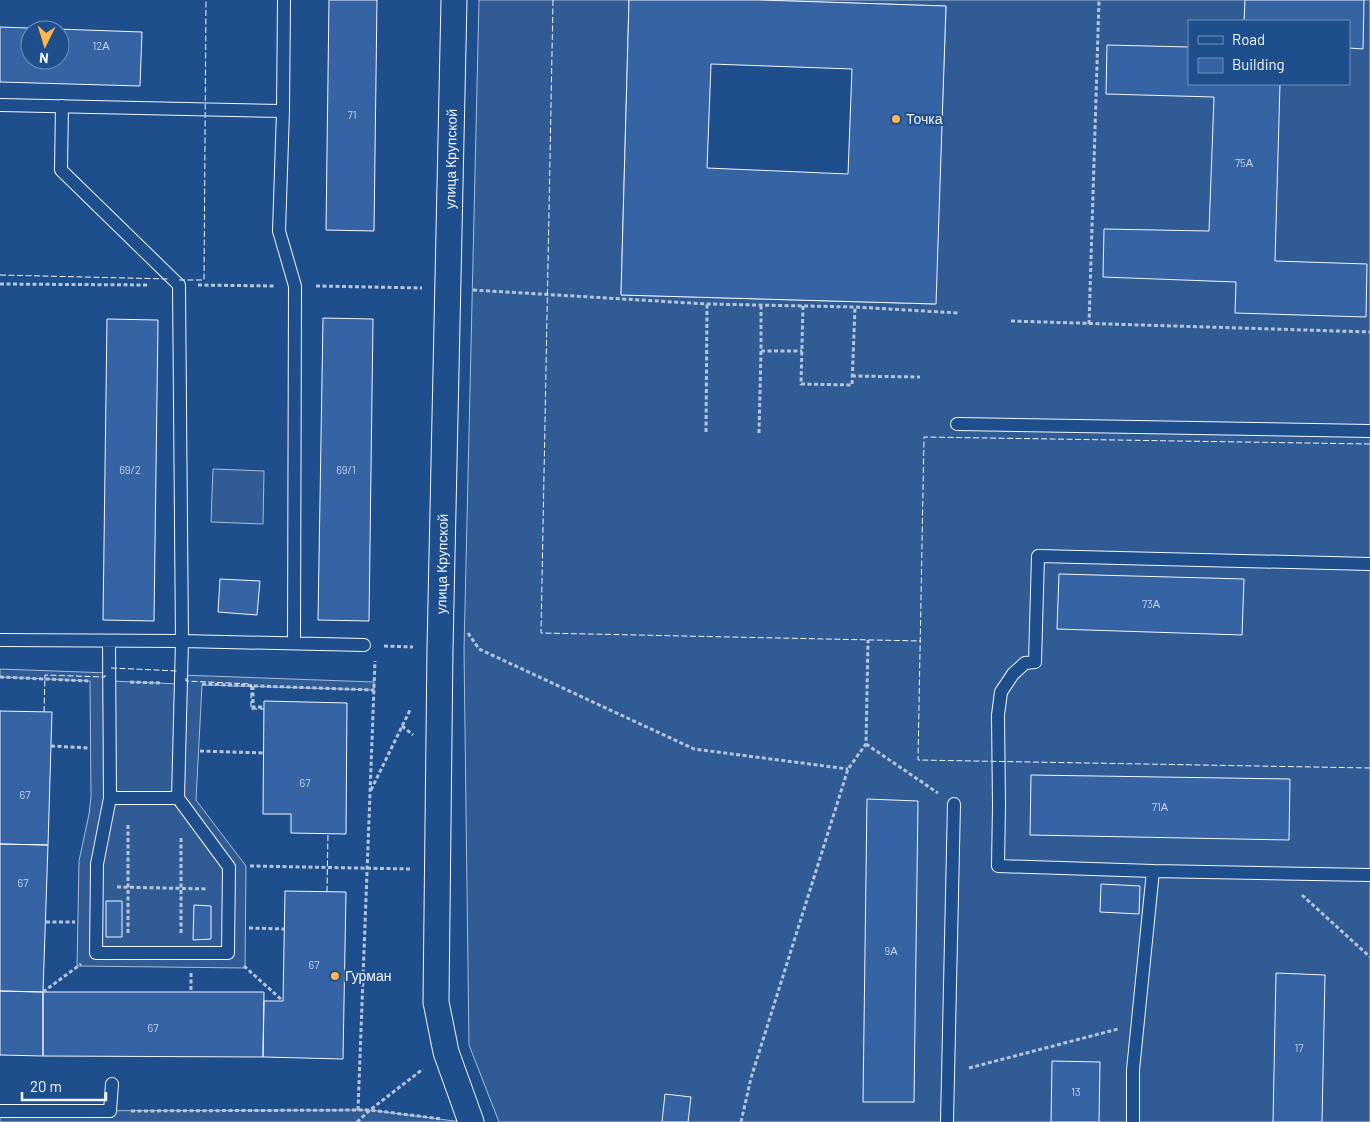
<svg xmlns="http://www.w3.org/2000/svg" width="1370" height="1122" viewBox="0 0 1370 1122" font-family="Barlow,sans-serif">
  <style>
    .built { fill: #305b95; stroke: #a8bbd7; fill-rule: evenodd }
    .building { fill: #3563a3; stroke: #f2f6ff; fill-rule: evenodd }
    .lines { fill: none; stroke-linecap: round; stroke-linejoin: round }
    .lane-casing { stroke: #f2f6ff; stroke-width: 14 }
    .street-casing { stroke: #f2f6ff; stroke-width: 27 }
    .path { stroke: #b3c4dc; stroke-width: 3; stroke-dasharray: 4 2.5; stroke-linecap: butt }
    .lane { stroke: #1f4e8c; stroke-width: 12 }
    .street { stroke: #1f4e8c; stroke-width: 25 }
    .fence { stroke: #f2f6ff; stroke-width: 1; stroke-dasharray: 6 2.5; stroke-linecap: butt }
    .poi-dot { fill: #ffb74d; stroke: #1f4e8c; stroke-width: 2 }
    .labels { text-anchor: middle; stroke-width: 4; stroke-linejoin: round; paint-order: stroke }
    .number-label { font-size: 11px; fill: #c3d1e8 }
    .poi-label { font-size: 14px; fill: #f2f6ff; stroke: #1f4e8c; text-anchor: start }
    .street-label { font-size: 14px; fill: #f2f6ff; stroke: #1f4e8c }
  </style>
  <rect width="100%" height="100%" fill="#1f4e8c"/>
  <!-- built -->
  <path class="built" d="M479,0h150l-8,295 314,9 11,-298 -186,-6h610v1122h-871l-30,-77 -5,-395zM1189,21h160v63h-160z
    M213,469l51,2 -1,53 -52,-2z
    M0,669l109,4 1,8 71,3v-9l193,7v8l-172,-5 -6,115 50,66 -1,102 -168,-2 2,-105 10,-47 2,-17 -1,-116 -90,-4z
    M370,1110l92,12h-462v-11z"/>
  <!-- building -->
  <path class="building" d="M329,0h48l-3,231 -48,-1z
    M629,0h131l186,6 -10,298 -315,-9zM711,64l141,5 -4,105 -141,-6z
    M1245,0h119l-1,49 -14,-1v-27h-105z
    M0,27l142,5 -2,54 -140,-4zM30,30h30v30h-30z
    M1107,45l82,2v37h91l-5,177 92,3 -1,53 -131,-4 1,-31 -133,-5 1,-48 105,2 5,-134 -108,-3z
    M323,318l50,1 -4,302 -51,-1z
    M107,319l51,1 -4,301 -51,-1z
    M1059,574l185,5 -2,56 -185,-6z
    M220,579l40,2 -3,34 -39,-3z
    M264,701l83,2 -1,131 -55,-1v-19h-28z
    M0,711l52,1 -4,133 -48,-1z
    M1031,775l259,4 -1,61 -259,-5z
    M867,799l51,2 -4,301h-51z
    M0,844l48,1 -5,147 -43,-1z
    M1101,884l39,2 -1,28 -39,-2z
    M285,891l61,1 -3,167 -80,-2 1,-56h19z
    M106,901h16v36h-16z
    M194,905l17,1v33l-18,1z
    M1276,973l49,2 -3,147h-49z
    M0,991l43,1v64l-43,-1z
    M43,992h221l-1,65 -220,-1z
    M1052,1061l48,1 -1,60h-48z
    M665,1094l26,3 -3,25h-26z"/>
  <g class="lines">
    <defs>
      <path id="lane" d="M284,0l-1,111 -4,120 16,55 -1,357
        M0,105l283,6
        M62,106l-1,64 118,115 3,356 -4,157 51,69 -1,86h-132l1,-89 13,-66 -1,-157
        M957,424l413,7
        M1370,564l-332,-8 -3,106 -10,1 -12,11 -12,18 -3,23 1,90 -1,61 155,5 217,4
        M0,640l182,1 182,4
        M110,798h68
        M0,1111h110l2,-27
        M947,1122l7,-318
        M1133,1122v-52l20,-199"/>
      <path id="street" d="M454,0l-14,649 -4,353 10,50 25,70"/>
    </defs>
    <!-- lane casing -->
    <use href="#lane" class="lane-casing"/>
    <!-- street casing -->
    <use href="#street" class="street-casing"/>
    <!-- path -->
    <path class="path" d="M0,284l149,1
      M198,285l76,1
      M316,286l106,2
      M473,290l234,14 148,3 104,6
      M803,306l-2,78 51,1 3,-78
      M1011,321l359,11
      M1089,324l10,-324
      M761,351h41
      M852,376l68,1
      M706,432l1,-128
      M759,433l2,-82v-46
      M468,633l11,16 215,100 154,20
      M384,646l29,1
      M0,677l88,4
      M130,682l31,1
      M202,684l172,6
      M253,686v21h11
      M402,726l11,9
      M866,744l72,49
      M51,746l38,2
      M200,751l64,2
      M371,790l40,-82
      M128,825v109
      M181,838v96
      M250,866l161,3
      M117,887l91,2
      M1302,895l68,62
      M46,922h29
      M249,928l35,1
      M244,966l39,35
      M191,973v19
      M43,992l38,-28
      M969,1068l149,-39
      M358,1110l17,-449
      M131,1111l239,-1 72,9
      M357,1122l13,-12 53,-41
      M741,1122l10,-44 97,-309 18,-25 2,-104"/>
    <!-- lane -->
    <use href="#lane" class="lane"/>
    <!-- street -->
    <use href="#street" class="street"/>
    <!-- fence -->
    <path class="fence" d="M553,0l-12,633 380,8
      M0,275l169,4
      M179,280h25l2,-280
      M1370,444l-446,-7 -6,323 452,8
      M111,668l67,3
      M186,678v3l65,3v25h13
      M44,712l1,-37 60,2v-2
      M327,892l1,-59"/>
  </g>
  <!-- markers -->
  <g class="poi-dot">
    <circle cx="896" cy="119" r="5"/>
    <circle cx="335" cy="976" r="5"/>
  </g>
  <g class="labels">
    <!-- number labels -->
    <g class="number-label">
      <text x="101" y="50">12А</text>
      <text x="352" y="119">71</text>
      <text x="1244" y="167">75А</text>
      <text x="130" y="474">69/2</text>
      <text x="346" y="474">69/1</text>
      <text x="1151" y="608">73А</text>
      <text x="305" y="787">67</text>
      <text x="25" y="799">67</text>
      <text x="1160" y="811">71А</text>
      <text x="23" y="887">67</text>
      <text x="891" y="955">9А</text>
      <text x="314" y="969">67</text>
      <text x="153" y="1032">67</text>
      <text x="1299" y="1052">17</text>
      <text x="1076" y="1096">13</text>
    </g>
    <!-- poi labels -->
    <g class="poi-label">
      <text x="906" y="124">Точка</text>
      <text x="345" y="981">Гурман</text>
    </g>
    <!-- street labels -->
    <g class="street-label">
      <text transform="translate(451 159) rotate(-89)" y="5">улица Крупской</text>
      <text transform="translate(442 564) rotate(-89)" y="5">улица Крупской</text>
    </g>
  </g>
  <!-- legend -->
  <rect x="1188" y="20" width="162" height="65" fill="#1f4e8c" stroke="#7391ba"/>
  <rect x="1198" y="36" width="25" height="8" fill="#1f4e8c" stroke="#7391ba"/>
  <text x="1232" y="45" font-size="15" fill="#f2f6ff">Road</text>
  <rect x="1198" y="58" width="25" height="15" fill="#3563a3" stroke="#7391ba"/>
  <text x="1232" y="70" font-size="15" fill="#f2f6ff">Building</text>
  <!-- north arrow -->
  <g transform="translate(45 45) rotate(185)"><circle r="24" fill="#1f4e8c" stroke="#7391ba"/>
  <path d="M0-4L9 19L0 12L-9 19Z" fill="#ffb74d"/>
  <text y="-8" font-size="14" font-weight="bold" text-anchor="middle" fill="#f2f6ff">N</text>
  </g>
  <!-- scale -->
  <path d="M22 1092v8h84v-8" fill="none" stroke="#f2f6ff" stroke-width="2.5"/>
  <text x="30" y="1092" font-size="15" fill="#f2f6ff" stroke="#1f4e8c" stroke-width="4" paint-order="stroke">20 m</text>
</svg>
